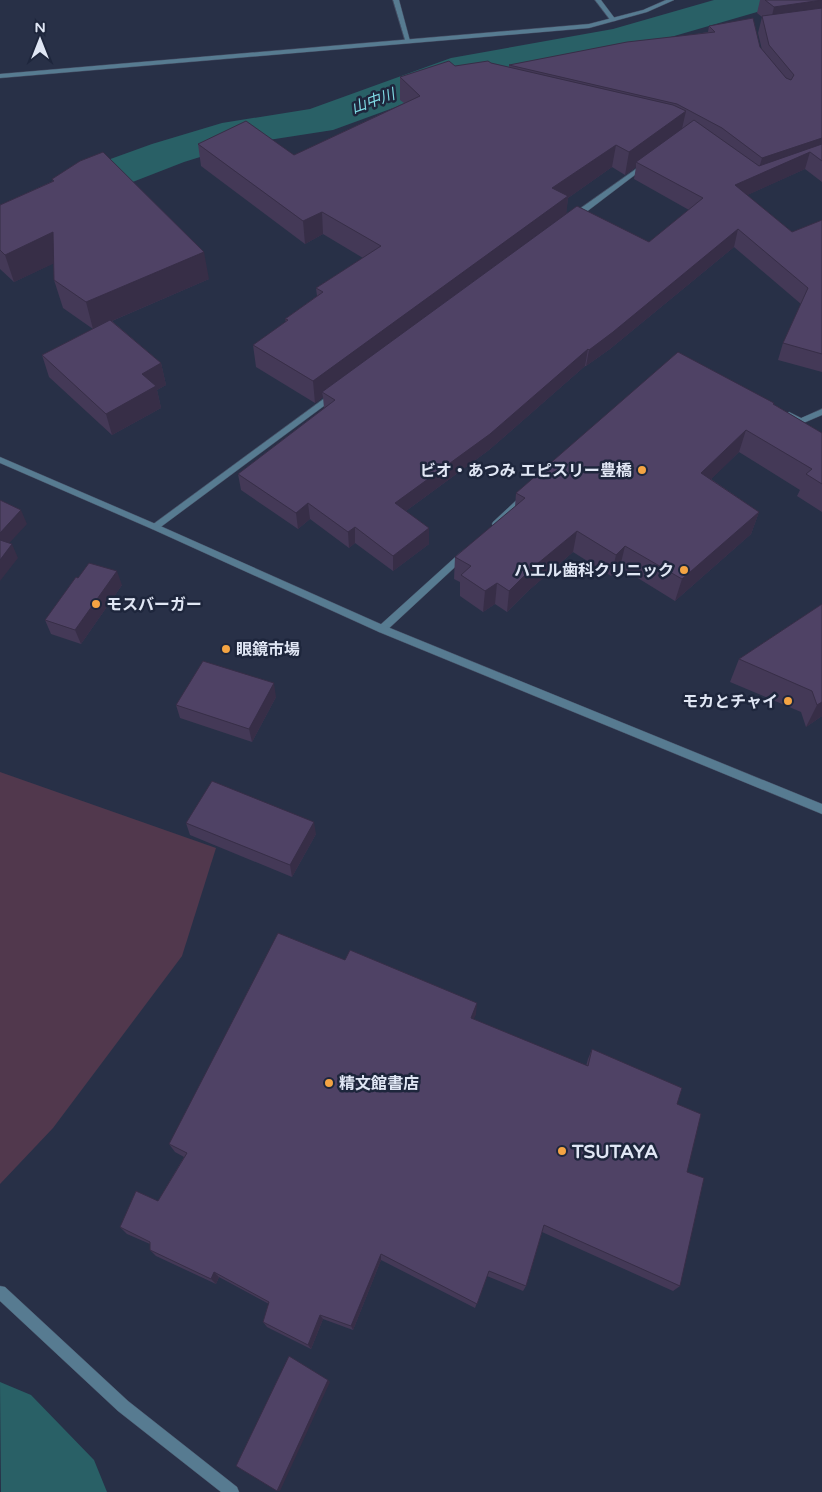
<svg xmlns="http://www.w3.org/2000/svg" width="822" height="1492" viewBox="0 0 822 1492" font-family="'Varela Round','Noto Sans JP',sans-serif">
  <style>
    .green { fill: #51384d }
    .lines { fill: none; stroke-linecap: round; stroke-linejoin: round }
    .river { fill: #296066; fill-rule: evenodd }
    .minor-casing { stroke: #454d63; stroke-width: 1 }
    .tertiary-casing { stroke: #454d63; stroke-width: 1 }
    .minor { fill: #577b91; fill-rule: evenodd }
    .tertiary { fill: #577b91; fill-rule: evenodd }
    .wall { fill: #443957; fill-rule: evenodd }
    .shaded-wall { fill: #372e47 }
    .building { fill: #4f4265; stroke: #372e47 }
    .poi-dot { fill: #f4a443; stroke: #1e263c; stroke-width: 2 }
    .labels { text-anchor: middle; stroke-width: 5; stroke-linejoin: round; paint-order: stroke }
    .far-water-label { font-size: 15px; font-style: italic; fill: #7fdae4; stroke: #1e263c }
    .poi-label { font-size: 16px; font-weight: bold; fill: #e0e6f4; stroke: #1e263c; text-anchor: end }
    .near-poi-label { font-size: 19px; font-weight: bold; fill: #e0e6f4; stroke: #1e263c; text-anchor: start }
  </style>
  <rect width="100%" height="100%" fill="#283047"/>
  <!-- green -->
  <path class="green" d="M0,772l216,76 -34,108 -129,172 -53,56z"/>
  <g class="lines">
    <!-- river -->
    <path class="river" d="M714,0h63l-6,8 -152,44 -59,12 -85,14 -142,52 -91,14 -58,18 -72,28 -95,51 -17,5v-34l80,-42 72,-26 70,-21 88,-14 141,-51 162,-29z
      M0,1382l31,13 63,65 13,32h-106z"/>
    <defs>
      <path id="minor" d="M393,0h6l11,41 -5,-1z
        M595,0h6l15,20 -1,1h-4z
        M643,164l5,1 -71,54h-6v-4z
        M333,392l3,1v4l-178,132h-6l-1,-2 1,-2z
        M822,409v6l-21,9 -16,-9 4,-3 12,6z
        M525,494l4,3 -1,2 -29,27h-6l-1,-2 1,-2 29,-27z
        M465,550l4,3 -1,2 -83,77h-6l-2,-3 2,-3 83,-75z
        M0,1286l5,1 123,114 109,86 2,5h-18l-103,-81 -118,-110z"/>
      <path id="tertiary" d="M666,0h8l-27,12 -58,16 -589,50v-4l589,-50 54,-14z
        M0,457l158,68 227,101 437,178v10l-443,-182 -227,-103 -152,-66z"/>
    </defs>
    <!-- minor casing -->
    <use href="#minor" class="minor-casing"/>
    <!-- tertiary casing -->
    <use href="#tertiary" class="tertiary-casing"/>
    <!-- minor -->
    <use href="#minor" class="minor"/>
    <!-- tertiary -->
    <use href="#tertiary" class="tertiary"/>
  </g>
  <!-- wall -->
  <path class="wall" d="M760,0h62v182l-17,-13 -58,26 45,37 30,-12v152l-44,-12 5,-17 18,-39 -67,-57 -124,102 -24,17h-1l-96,84 -83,61 23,33 -36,27 -38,-28 -6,5 -39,-29 -12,10 -57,-39 -3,-16 86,-66 -1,-11 -8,6 -59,-36 -3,-22 33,-23 -1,-3 32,-23 -1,-8 47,-30 -40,-24 -18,10 -104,-78 -3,-22 96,11 110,-52 -4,-3v-23l55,-11 36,-3 18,5v-3l199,-33 1,-6 51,21 2,3 -4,-17 4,-16 -5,-4zM612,167l13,8 11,-8 -2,12 55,31 -40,32 -83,-29 2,-15z
    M52,179l157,100 -97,42 49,42 5,22 -9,5 4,18 -49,27 -63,-58 -7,-22 51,-26 -30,-21 -9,-28v-17l-40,19 -14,-13v-64l53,-24z
    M774,403l-1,1 49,29v79l-25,-16 3,-6 -61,-38 -28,27 48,33 -8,22 -76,67 -55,-34 -9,9 -38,-24 -45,39 -21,21 -12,-8 -12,8 -23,-16v-14l-6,-3 1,-22 60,-50 1,-14z
    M78,578l44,7 -41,59 -30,-10 -6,-14z
    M822,604v112l-16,11 -5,-15 -71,-30 9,-23z
    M276,697l-24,45 -72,-24 -4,-13z
    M186,823l130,11 -24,43 -102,-42z
    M476,1014l-3,5 113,47 2,-7 4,-10 85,55 10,68 -7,114 -7,5 -131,-59 -16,54 -3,5 -36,-15 -12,32 -94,-48 -28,70 -30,-11 -12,30 -44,-22 -4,-5 6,-18 -50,-27 -3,7 -60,-28 -6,-6v-6l-23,-10 -7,-7 38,-26 26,-44 -9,-5 -6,-8z"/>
  <!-- shaded-wall -->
  <path class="shaded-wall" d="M822,0v15l-52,9 4,-17z
    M686,111l-5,22 -45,29v5l-11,8 4,-23z
    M822,138v13l-12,1 -5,17 -75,34 5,-18 22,-10 5,-17z
    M616,145l-4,22 -44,31 -2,20 -244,174 1,5 -8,6 -2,-22 239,-193z
    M322,212l1,22 -18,10 -2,-23z
    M738,229l-4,18 -124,102 -24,17 3,-16z
    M53,232l8,28 -47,22 -9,-27z
    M204,252l5,27 -116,50 -7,-27z
    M588,349l-3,17 -96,84 -94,69v-16z
    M161,363l5,22 -9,5 4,18 -49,27 -6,-21 36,-40z
    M746,430l-7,22 -44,43 6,-22z
    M308,503l2,16 -12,10 -2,-16z
    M21,510l6,14 -26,28 -1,-2v-17z
    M759,512l-8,22 -76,67 7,-22z
    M355,527v16l-6,5 -1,-16z
    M429,528v16l-36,27v-15z
    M577,531l-4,21 -45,39 -21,21 2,-21 22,-22z
    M12,544l6,14 -18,23v-21z
    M625,546l-5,21 -9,9 5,-21z
    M117,571l5,14 -41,59 -6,-14z
    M497,583l-2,21 -12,8 2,-21z
    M274,683l2,14 -24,45 -3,-13z
    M822,702v14l-16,11 11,-22z
    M314,822l2,12 -24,43 -2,-12z
    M477,1003l-1,11 -6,15 1,-11z
    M381,1254v6l-28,70 -2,-4z
    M214,1272l5,5 -3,7 -5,-5z
    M320,1315l3,4 -12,30 -3,-4z
    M328,1380l2,2 -50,109h-3z"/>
  <!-- building -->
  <path class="building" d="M765,0h57l-48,7z
    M822,8v130l-60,20 -40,-30 -45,-24 -168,-39 118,-23 88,-10 -6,-6 44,-8 7,29 26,31 5,2 3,-5 -25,-30 -7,-29z
    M449,61l6,5 33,-5 3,2 182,42 13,6 -57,41 -13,-7 -64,43 16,8 -255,185 -60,-36 35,-25 -3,-1 38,-27 -7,-4 65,-42 -59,-34 -19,9 -105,-77 48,-23 48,34 126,-59 -20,-19z
    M694,120l65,46 63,-22v17l-12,-9 -75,33 57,47 30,-12v134l-39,-11 25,-55 -70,-59 -125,103 -24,18 -1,-1 -98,85 -95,69 34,25 -36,28 -38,-29 -7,5 -40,-29 -12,10 -58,-39 97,-74 -13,-8 255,-186 72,36 54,-44 -67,-36z
    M103,152l101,100 -118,50 -32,-22 -1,-48 -48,23 -5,-5v-45l54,-24 -2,-2 28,-18z
    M110,320l51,43 -19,11 14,12 -50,28 -64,-59z
    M678,352l96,51 -1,1 49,29v51l-16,-10 6,-5 -66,-39 -45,43 58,39 -77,67 -57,-33 -9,9 -39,-24 -46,38 -22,22 -12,-8 -12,8 -24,-16 10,-9 -16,-9 70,-59 -9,-5z
    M0,500l21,10 -21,23z
    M0,540l12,4 -12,16z
    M89,563l28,8 -42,59 -30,-10 31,-43 2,1z
    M822,604v98l-5,3 -5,-14 -73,-32z
    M203,661l71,22 -25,46 -73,-24z
    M212,781l102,41 -24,43 -104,-42z
    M278,933l67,27 5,-10 127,53 -6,15 117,48 4,-17 90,39 -5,16 24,10 -14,58 17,6 -24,108 -136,-61 -18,61 -37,-15 -12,33 -96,-50 -30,72 -31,-11 -12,30 -45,-23 6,-20 -55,-30 -3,7 -61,-29v-8l-30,-15 16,-36 22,10 29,-48 -18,-9z
    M289,1356l39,24 -51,111 -41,-25z"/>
  <!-- markers -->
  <g class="poi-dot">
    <circle cx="642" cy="470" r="5"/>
    <circle cx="684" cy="570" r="5"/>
    <circle cx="96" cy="604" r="5"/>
    <circle cx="226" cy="649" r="5"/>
    <circle cx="788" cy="701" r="5"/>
    <circle cx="329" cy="1083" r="5"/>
    <circle cx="562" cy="1151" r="5"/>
  </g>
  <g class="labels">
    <!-- far-water labels -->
    <g class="far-water-label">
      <text transform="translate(373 101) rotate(-20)" y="5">山中川</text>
    </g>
    <!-- poi labels -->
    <g class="poi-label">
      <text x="632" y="476">ビオ・あつみ エピスリー豊橋</text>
      <text x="674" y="576">ハエル歯科クリニック</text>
      <text x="106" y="610" text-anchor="start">モスバーガー</text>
      <text x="236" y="655" text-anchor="start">眼鏡市場</text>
      <text x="778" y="707">モカとチャイ</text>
      <text x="339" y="1089" text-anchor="start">精文館書店</text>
    </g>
    <!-- near-poi labels -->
    <g class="near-poi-label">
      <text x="572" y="1158">TSUTAYA</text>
    </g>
  </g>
  <!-- north arrow -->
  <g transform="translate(40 40)" stroke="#1e263c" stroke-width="4" paint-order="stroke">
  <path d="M0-4L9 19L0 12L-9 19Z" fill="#e0e6f4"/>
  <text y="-8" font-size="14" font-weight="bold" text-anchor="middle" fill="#e0e6f4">N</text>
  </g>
</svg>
